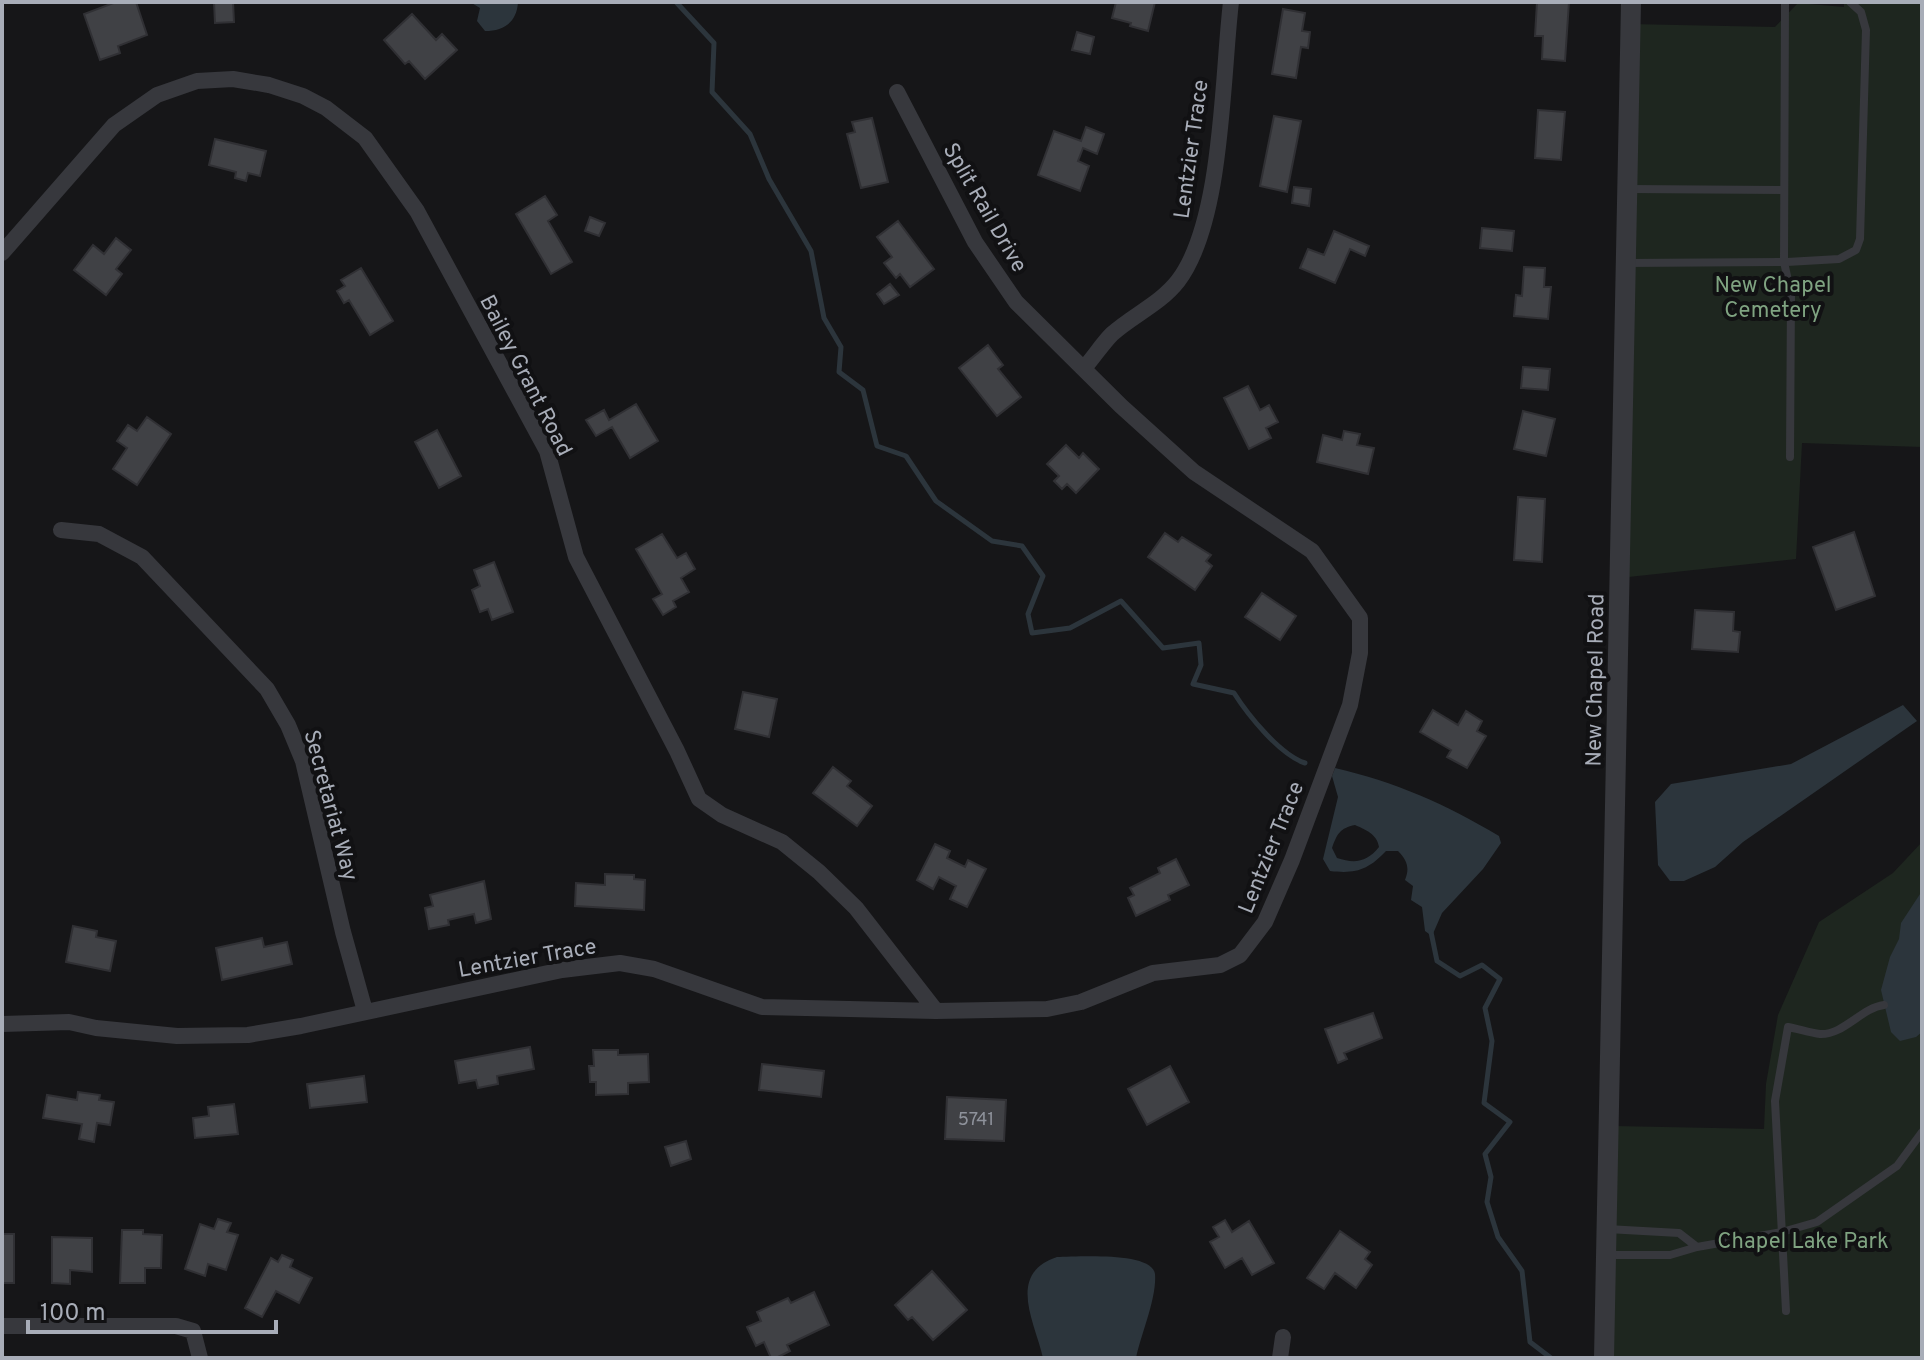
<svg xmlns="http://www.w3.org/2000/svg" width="1924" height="1360" viewBox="0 0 1924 1360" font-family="Overpass,sans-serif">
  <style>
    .green { fill: #1e261f }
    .water { fill: #2c353c; fill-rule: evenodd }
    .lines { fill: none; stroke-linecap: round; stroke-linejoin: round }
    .stream { stroke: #2c353c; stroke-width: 5 }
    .building { fill: #404145; stroke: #303034; stroke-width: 2 }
    .service { stroke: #37383d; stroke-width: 8 }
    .minor { stroke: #37383d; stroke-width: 16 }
    .tertiary { stroke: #37383d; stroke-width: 20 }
    .labels { text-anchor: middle; stroke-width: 8; stroke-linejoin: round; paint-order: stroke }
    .number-label { font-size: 18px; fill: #8e929b }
    .street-label { font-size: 22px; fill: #a8adb8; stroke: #111113 }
    .park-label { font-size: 22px; fill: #7fa381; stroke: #111113 }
  </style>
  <rect width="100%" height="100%" fill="#161618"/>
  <!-- green -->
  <path class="green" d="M1844,2h78v445l-120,-4 -6,116 -177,19 10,-554 146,3 23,-24 46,4z
    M1922,842v516h-309l1,-232 150,3 2,-45 12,-69 41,-93 74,-49z"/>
  <!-- water -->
  <path class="water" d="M470,2h48c-1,20 -14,29 -33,29l-8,-10 3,-13z
    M1903,705l14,16 -174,121 -28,25 -31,14h-14l-12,-16 -3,-63 16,-18 120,-20z
    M1335,768c61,14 110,36 164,68l2,7 -18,26 -41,44 -10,23 -7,-5 -3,-24 -11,-7 2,-14 -8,-6c5,-12 2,-20 -7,-29h-12c-18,19 -30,23 -56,20l-7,-12 15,-62 -6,-21zM1355,825c11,5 22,9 24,22 -12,15 -24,17 -42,11l-5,-10c5,-14 8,-20 23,-23z
    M1922,891v141l-6,5 -16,4 -9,-9 -10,-42 9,-33 9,-18 2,-16z
    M1057,1257c18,0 95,-6 98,17 2,24 -14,60 -19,84h-93c-8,-36 -37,-84 14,-101z"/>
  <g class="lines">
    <!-- stream -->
    <path class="stream" d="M676,2l38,41 -2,49 38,42 19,45 42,72 13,67 17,29 -2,25 24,18 14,56 29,10 30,45 56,40 30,5 21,30 -15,38 4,19 38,-5 51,-27 42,47 36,-5 2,22 -8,19 41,9c14,22 46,62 71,70
      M1431,932l6,29 23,15 22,-11 18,14 -15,29 7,33 -8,62 26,19 -25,32 6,23 -4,25 11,35 24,34 8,71 21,16"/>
  </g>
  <!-- building -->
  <path class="building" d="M116,2h20l11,33 -29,11 2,7 -20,7 -16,-46z
    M214,2h19l1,20 -19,1z
    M1116,2h39l-7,29 -18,-5 1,-3 -19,-5z
    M1537,2h32l-4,59 -23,-2 1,-23h-8z
    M1283,9l22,4 -3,18 8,1 -2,16 -7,-1 -5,31 -24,-4z
    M412,14l24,26 6,-6 15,16 -32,29 -16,-18 -4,3 -21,-24z
    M1077,32l17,5 -4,17 -18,-4z
    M1538,110l27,2 -4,48 -26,-2z
    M1274,116l27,5 -14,71 -27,-6z
    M872,118l16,64 -27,6 -14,-54 8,-2 -3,-10z
    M1086,127l18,7 -7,20 -14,-6 -5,13 11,5 -9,25 -42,-16 16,-44 27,10z
    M215,139l51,12 -6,25 -12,-3 -2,8 -11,-3 1,-6 -27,-7z
    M1294,187l17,2 -2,17 -17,-3z
    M545,196l12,19 -9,6 24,41 -21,12 -35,-60z
    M590,217l15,6 -6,13 -14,-5z
    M898,221l36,48 -24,18 -10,-13 -4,4 -12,-15 8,-6 -15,-20z
    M1482,228l32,3 -2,20 -32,-3z
    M1334,231l35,15 -4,10 -15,-7 -15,34 -35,-15 8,-19 16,6z
    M116,238l15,12 -15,19 6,5 -16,21 -32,-25 19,-25 11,9z
    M1524,267l21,1 -1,19h7l-3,32 -34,-3 2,-21 6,1z
    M361,268l32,53 -23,14 -21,-35 -5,3 -7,-12 8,-5 -4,-6z
    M890,284l9,11 -15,9 -7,-10z
    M988,345l15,20 -5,4 23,28 -24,19 -38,-48z
    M1523,367l27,2 -2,21 -27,-2z
    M1248,386l12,24 9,-5 9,17 -12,6 5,10 -22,11 -25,-51z
    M636,404l22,37 -28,17 -18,-31 -16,9 -10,-16 18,-10 5,10z
    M1523,411l32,8 -9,37 -32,-7z
    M147,417l24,17 -34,51 -24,-16 14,-21 -10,-7 11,-16 9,6z
    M437,430l24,46 -22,12 -24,-46z
    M1344,431l16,3 -3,11 17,3 -6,26 -51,-12 6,-27 19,5z
    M1066,445l13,13 4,-5 16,16 -23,24 -9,-9 -5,5 -8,-8 5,-5 -12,-12z
    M1518,497l27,2 -3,63 -28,-2z
    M1854,532l21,64 -39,14 -23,-63z
    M1165,533l13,9 4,-5 29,18 -5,6 6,5 -17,24 -47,-33z
    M662,534l15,24 9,-5 9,16 -14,9 8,14 -16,9 3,6 -13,8 -10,-16 9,-5 -26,-45z
    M494,562l19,50 -21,8 -4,-11 -8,3 -8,-22 8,-4 -6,-16z
    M1262,593l34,23 -16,24 -35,-23z
    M1695,610l39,2 -1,19 7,1 -2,20 -46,-3z
    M743,692l34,7 -8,38 -34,-8z
    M1433,710l25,15 8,-14 16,10 -5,10 9,5 -19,32 -20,-11 4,-7 -31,-18z
    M833,767l18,14 -4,5 25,20 -15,20 -44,-33z
    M935,844l15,7 -3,7 18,9 3,-7 18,9 -19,38 -17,-8 6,-13 -17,-9 -6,12 -16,-9z
    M1176,859l13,26 -21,10 2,5 -34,16 -8,-18 6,-3 -4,-7 30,-15 -2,-5z
    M605,874l29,1v4l11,1 -1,30 -69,-4 1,-23 29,2z
    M484,881l7,38 -15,4 -2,-9 -26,6 1,5 -20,4 -4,-21 8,-2 -3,-11z
    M73,926l24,5 -1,6 20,4 -6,30 -44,-9z
    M262,938l2,9 23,-5 5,22 -70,16 -6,-32z
    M1373,1013l9,25 -38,15 3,6 -9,4 -13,-34z
    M530,1047l4,22 -37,7 1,8 -20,4 -2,-8 -17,3 -4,-22z
    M593,1050h25v5l30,-1 1,28 -21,1v11l-32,1v-13h-6l-1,-16h5z
    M762,1064l62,7 -3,26 -62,-7z
    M1170,1066l19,36 -42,23 -19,-36z
    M364,1076l3,26 -57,6 -3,-24z
    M78,1092l22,3 -1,5 15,2 -4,23 -13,-2 -3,19 -15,-3 3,-15 -39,-6 4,-23 30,5z
    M947,1097l59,3 -2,41 -59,-2z
    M234,1104l4,30 -43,4 -2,-20 16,-2 -1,-9z
    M686,1141l5,18 -20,7 -6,-19z
    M218,1219l13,4 -4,9 11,3 -12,35 -18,-6 -3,12 -20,-7 15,-45 14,5z
    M1225,1220l7,12 17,-11 25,42 -22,12 -10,-17 -17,10 -15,-26 9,-5 -6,-10z
    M122,1230h21v4l19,1 -1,33h-16v15h-25z
    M1340,1231l30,21 -5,7 7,6 -16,23 -21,-15 -11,16 -17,-11z
    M2,1234h12v49h-12z
    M52,1237l40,1v34l-22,-2v14l-18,-1z
    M282,1255l11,5 -3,7 22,11 -13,25 -23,-12 -14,26 -17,-9 26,-50 7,4z
    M932,1271l35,39 -34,30 -21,-23 -4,3 -13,-15z
    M814,1292l15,33 -42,20 3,6 -14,7h-5l-7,-16 -8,4 -9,-19 14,-6 -4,-9 31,-14 3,5z"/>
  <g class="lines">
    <!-- service -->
    <path class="service" d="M1785,2l-1,260 7,32 -1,163
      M1629,189l155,1
      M1626,263l161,-1 52,-3 17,-9 4,-11 6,-209 -5,-18 -11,-10
      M1607,1229l72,4 18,14 -27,8h-63
      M1697,1247l85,-15 35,-10 80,-56 25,-34
      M1786,1311l-11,-210 13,-74c11,2 22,6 32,7 24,1 41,-26 64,-29"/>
    <!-- minor -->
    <path class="minor" d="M2,253l112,-128 43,-30 40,-14 36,-2 36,6 34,11 23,12 39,30 52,73 130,240 29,106 101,194 22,48 23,16 60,27 37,30 37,36 80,103
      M1085,367c9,-10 17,-23 27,-33 21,-19 48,-30 66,-53 45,-59 44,-204 53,-279
      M61,530l38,4 43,23 125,132 21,36 15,36 40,171 22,79
      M2,1024l67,-2 27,6 81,8 71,-1 53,-9 261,-56 58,-7 34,6 108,38 174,4 111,-2 34,-7 72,-29 67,-8 20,-10 25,-33 27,-62 58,-155 10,-52v-35l-48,-67 -118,-79 -73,-66 -105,-104 -41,-60 -78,-150
      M2,1326h174l17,5 7,27
      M1280,1358l3,-21"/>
    <!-- tertiary -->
    <path class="tertiary" d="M1604,1358l27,-1356"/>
  </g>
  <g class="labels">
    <!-- number labels -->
    <g class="number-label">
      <text x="976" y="1125">5741</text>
    </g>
    <!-- street labels -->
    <g class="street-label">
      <text transform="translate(1190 149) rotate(-82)" y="8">Lentzier Trace</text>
      <text transform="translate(986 207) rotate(60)" y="8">Split Rail Drive</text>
      <text transform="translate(527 375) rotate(63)" y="8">Bailey Grant Road</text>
      <text transform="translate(1594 680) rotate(-89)" y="8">New Chapel Road</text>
      <text transform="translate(332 805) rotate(75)" y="8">Secretariat Way</text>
      <text transform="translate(1270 847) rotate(-68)" y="8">Lentzier Trace</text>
      <text transform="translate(527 957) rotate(-10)" y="8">Lentzier Trace</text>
    </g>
    <!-- park labels -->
    <g class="park-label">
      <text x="1773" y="292">New Chapel<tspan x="1773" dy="25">Cemetery</tspan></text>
      <text x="1803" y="1248">Chapel Lake Park</text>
    </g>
  </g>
  <!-- border -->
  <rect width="1924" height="1360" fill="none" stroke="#a8adb8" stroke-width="8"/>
  <!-- scale -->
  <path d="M28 1320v12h248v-12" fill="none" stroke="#a8adb8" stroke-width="4"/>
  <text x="40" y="1320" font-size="24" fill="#a8adb8" stroke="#111113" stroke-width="6" paint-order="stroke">100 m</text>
</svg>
